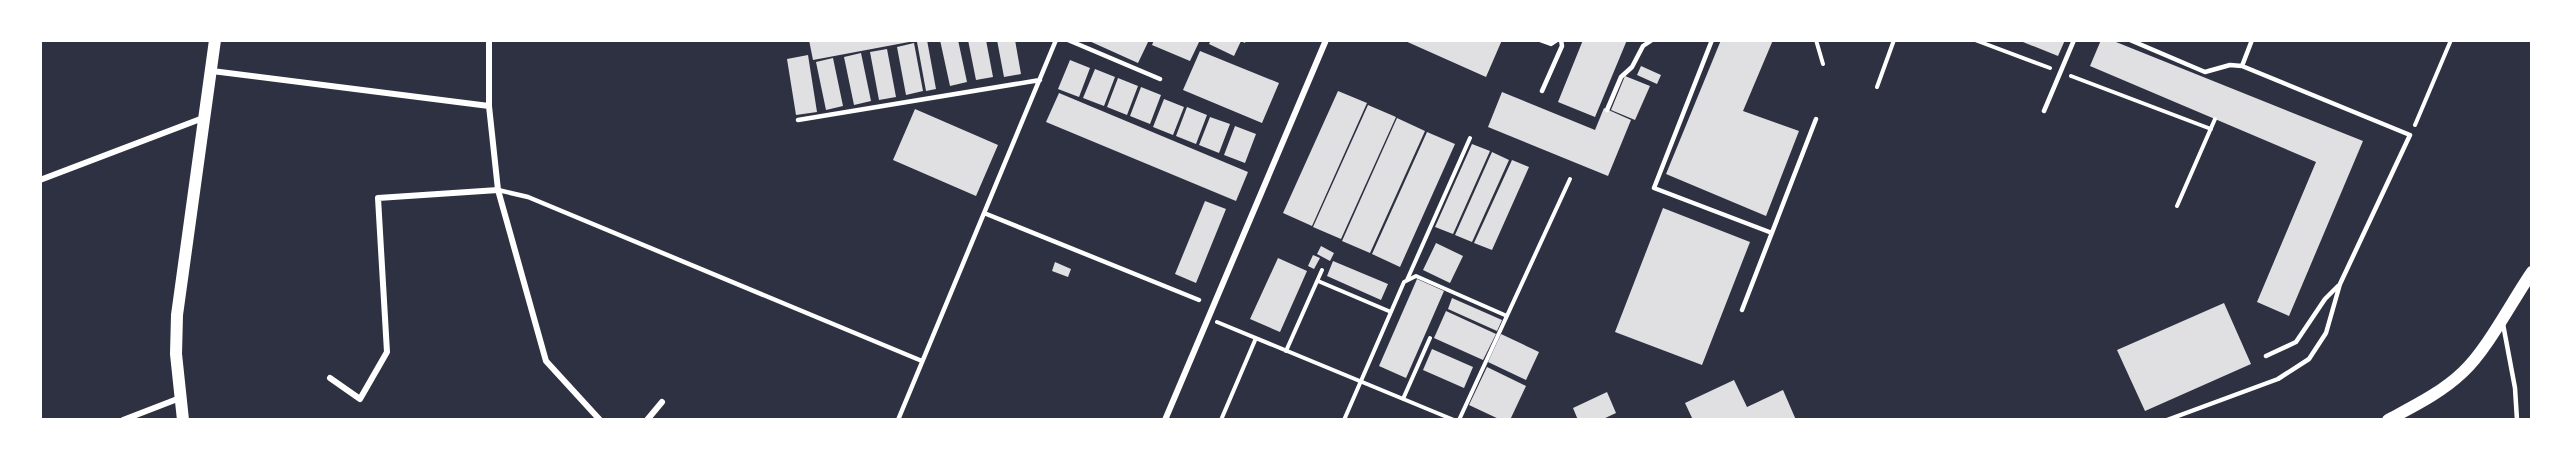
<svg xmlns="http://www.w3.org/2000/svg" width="2572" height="460" viewBox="0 0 2572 460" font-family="Barlow,sans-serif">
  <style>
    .building { fill: #e0e0e3 }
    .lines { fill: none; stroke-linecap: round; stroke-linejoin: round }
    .path { stroke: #fff; stroke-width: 4 }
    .service { stroke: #fff; stroke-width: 4.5 }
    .minor { stroke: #fff; stroke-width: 6 }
    .secondary { stroke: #fff; stroke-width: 12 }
  </style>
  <rect width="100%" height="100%" fill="#2d3142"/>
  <!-- building -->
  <path class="building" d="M809,40h100v2l-96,18z
    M927,40l9,49 -10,2 -9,-49z
    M940,40h18l9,42 -17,4z
    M968,40h18l7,37 -17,3z
    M997,40h18l6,34 -17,3z
    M1087,40h62l-11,23z
    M1154,40h46l-10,21 -38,-16z
    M1211,40h35l-1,3 -4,-2 -7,15 -25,-12z
    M1403,40h99l-16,37z
    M1583,40h44l-32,77 -37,-15z
    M1721,40h52l-30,71 56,20 -33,85 -100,-42z
    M2018,40h47l-7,16z
    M2101,40h10l252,101 -74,175 -32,-14 59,-140 -226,-96z
    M914,43l9,48 -17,4 -9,-48z
    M887,49l9,48 -17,3 -9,-48z
    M1200,51l79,32 -17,40 -79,-33z
    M861,53l10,48 -17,4 -10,-48z
    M808,55l9,57 -21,3 -9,-56z
    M833,58l10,48 -17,4 -10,-48z
    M1070,60l20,8 -11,29 -21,-8z
    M1641,66l20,9 -4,9 -20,-9z
    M1095,69l20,8 -11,29 -21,-8z
    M1625,76l25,10 -15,34 -24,-10z
    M1118,78l20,8 -11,29 -20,-8z
    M1141,87l20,8 -11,29 -20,-8z
    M1338,91l29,12 -55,123 -29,-13z
    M1502,92l93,38 9,-22 27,12 -23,56 -120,-49z
    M1059,93l189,79 -12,29 -190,-79z
    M1164,99l20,8 -11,28 -20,-8z
    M1368,105l28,12 -55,122 -28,-12z
    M1187,107l20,8 -11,29 -20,-8z
    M915,109l83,36 -22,51 -83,-36z
    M1210,117l20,7 -11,29 -20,-8z
    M1397,118l28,13 -55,122 -28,-12z
    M1235,126l21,8 -11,29 -21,-8z
    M1427,132l28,12 -55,123 -28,-13z
    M1472,144l18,7 -37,83 -18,-7z
    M1492,152l17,8 -37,82 -17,-7z
    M1512,160l17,7 -37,83 -18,-7z
    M1205,201l21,8 -30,74 -21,-9z
    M1663,208l87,34 -48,123 -87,-33z
    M1436,243l27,13 -13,27 -27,-13z
    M1321,246l13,7 -4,8 -13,-7z
    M1313,255l7,3 -6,11 -6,-3z
    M1278,258l29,13 -27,61 -30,-13z
    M1333,261l55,23 -7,16 -54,-24z
    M1055,262l16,7 -3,8 -16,-6z
    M1417,279l27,12 -38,87 -27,-12z
    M1452,298l50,22 -5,11 -49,-22z
    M2224,303l27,61 -106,47 -28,-61z
    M1446,311l50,23 -13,26 -49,-22z
    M1501,334l38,18 -13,28 -38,-18z
    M1432,349l41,18 -9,21 -41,-18z
    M1487,367l39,19 -16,34h-9l-32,-15z
    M1734,380l13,27 36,-17 13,30h-103l-8,-17z
    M1607,392l9,21 -15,7h-23l-5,-12z"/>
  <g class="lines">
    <!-- path -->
    <path class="path" d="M1816,40l7,24
      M1975,40l75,28
      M2071,76l140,53
      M1877,87l17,-47
      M2415,125l36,-85
      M2177,206l38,-87
      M1407,280l63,-142
      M1318,281l73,31
      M1217,322l237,98
      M1286,351l36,-81
      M1403,399l27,-61
      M1221,420l35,-82
      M1344,420l60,-138 12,-6 91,40
      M1459,420l111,-241"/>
    <!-- service -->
    <path class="service" d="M1068,40l92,39
      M1540,40l11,4 6,-4
      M1712,40l-58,148 118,45
      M2130,40l75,32 25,-7 12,1 168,69 -70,149 -14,49 -17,26 -31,20 -111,41
      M2242,66l10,-26
      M1542,91l20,-45 -1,-6
      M1607,110l14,-33 11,-10 11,-21 9,-6
      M2044,111l30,-71
      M798,120l242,-40
      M498,190l30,7 394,164
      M984,213l215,87
      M1742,310l74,-191
      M2503,324l12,64 2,32
      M2266,356l30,-14 29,-43 13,-13
      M898,420l158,-380"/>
    <!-- minor -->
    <path class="minor" d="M489,40v66l9,84 48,171 54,59
      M212,71l277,35
      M40,180l163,-62
      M330,378l30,21 27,-47 -9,-154 120,-8
      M123,420l57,-22
      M647,420l15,-18
      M1165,420l161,-380"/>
    <!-- secondary -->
    <path class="secondary" d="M183,420l-7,-66 1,-39 38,-275
      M2388,420c26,-14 53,-27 75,-48 24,-22 49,-71 69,-100"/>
  </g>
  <!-- border -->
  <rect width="2572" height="460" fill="none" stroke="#ffffff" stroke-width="84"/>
</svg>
